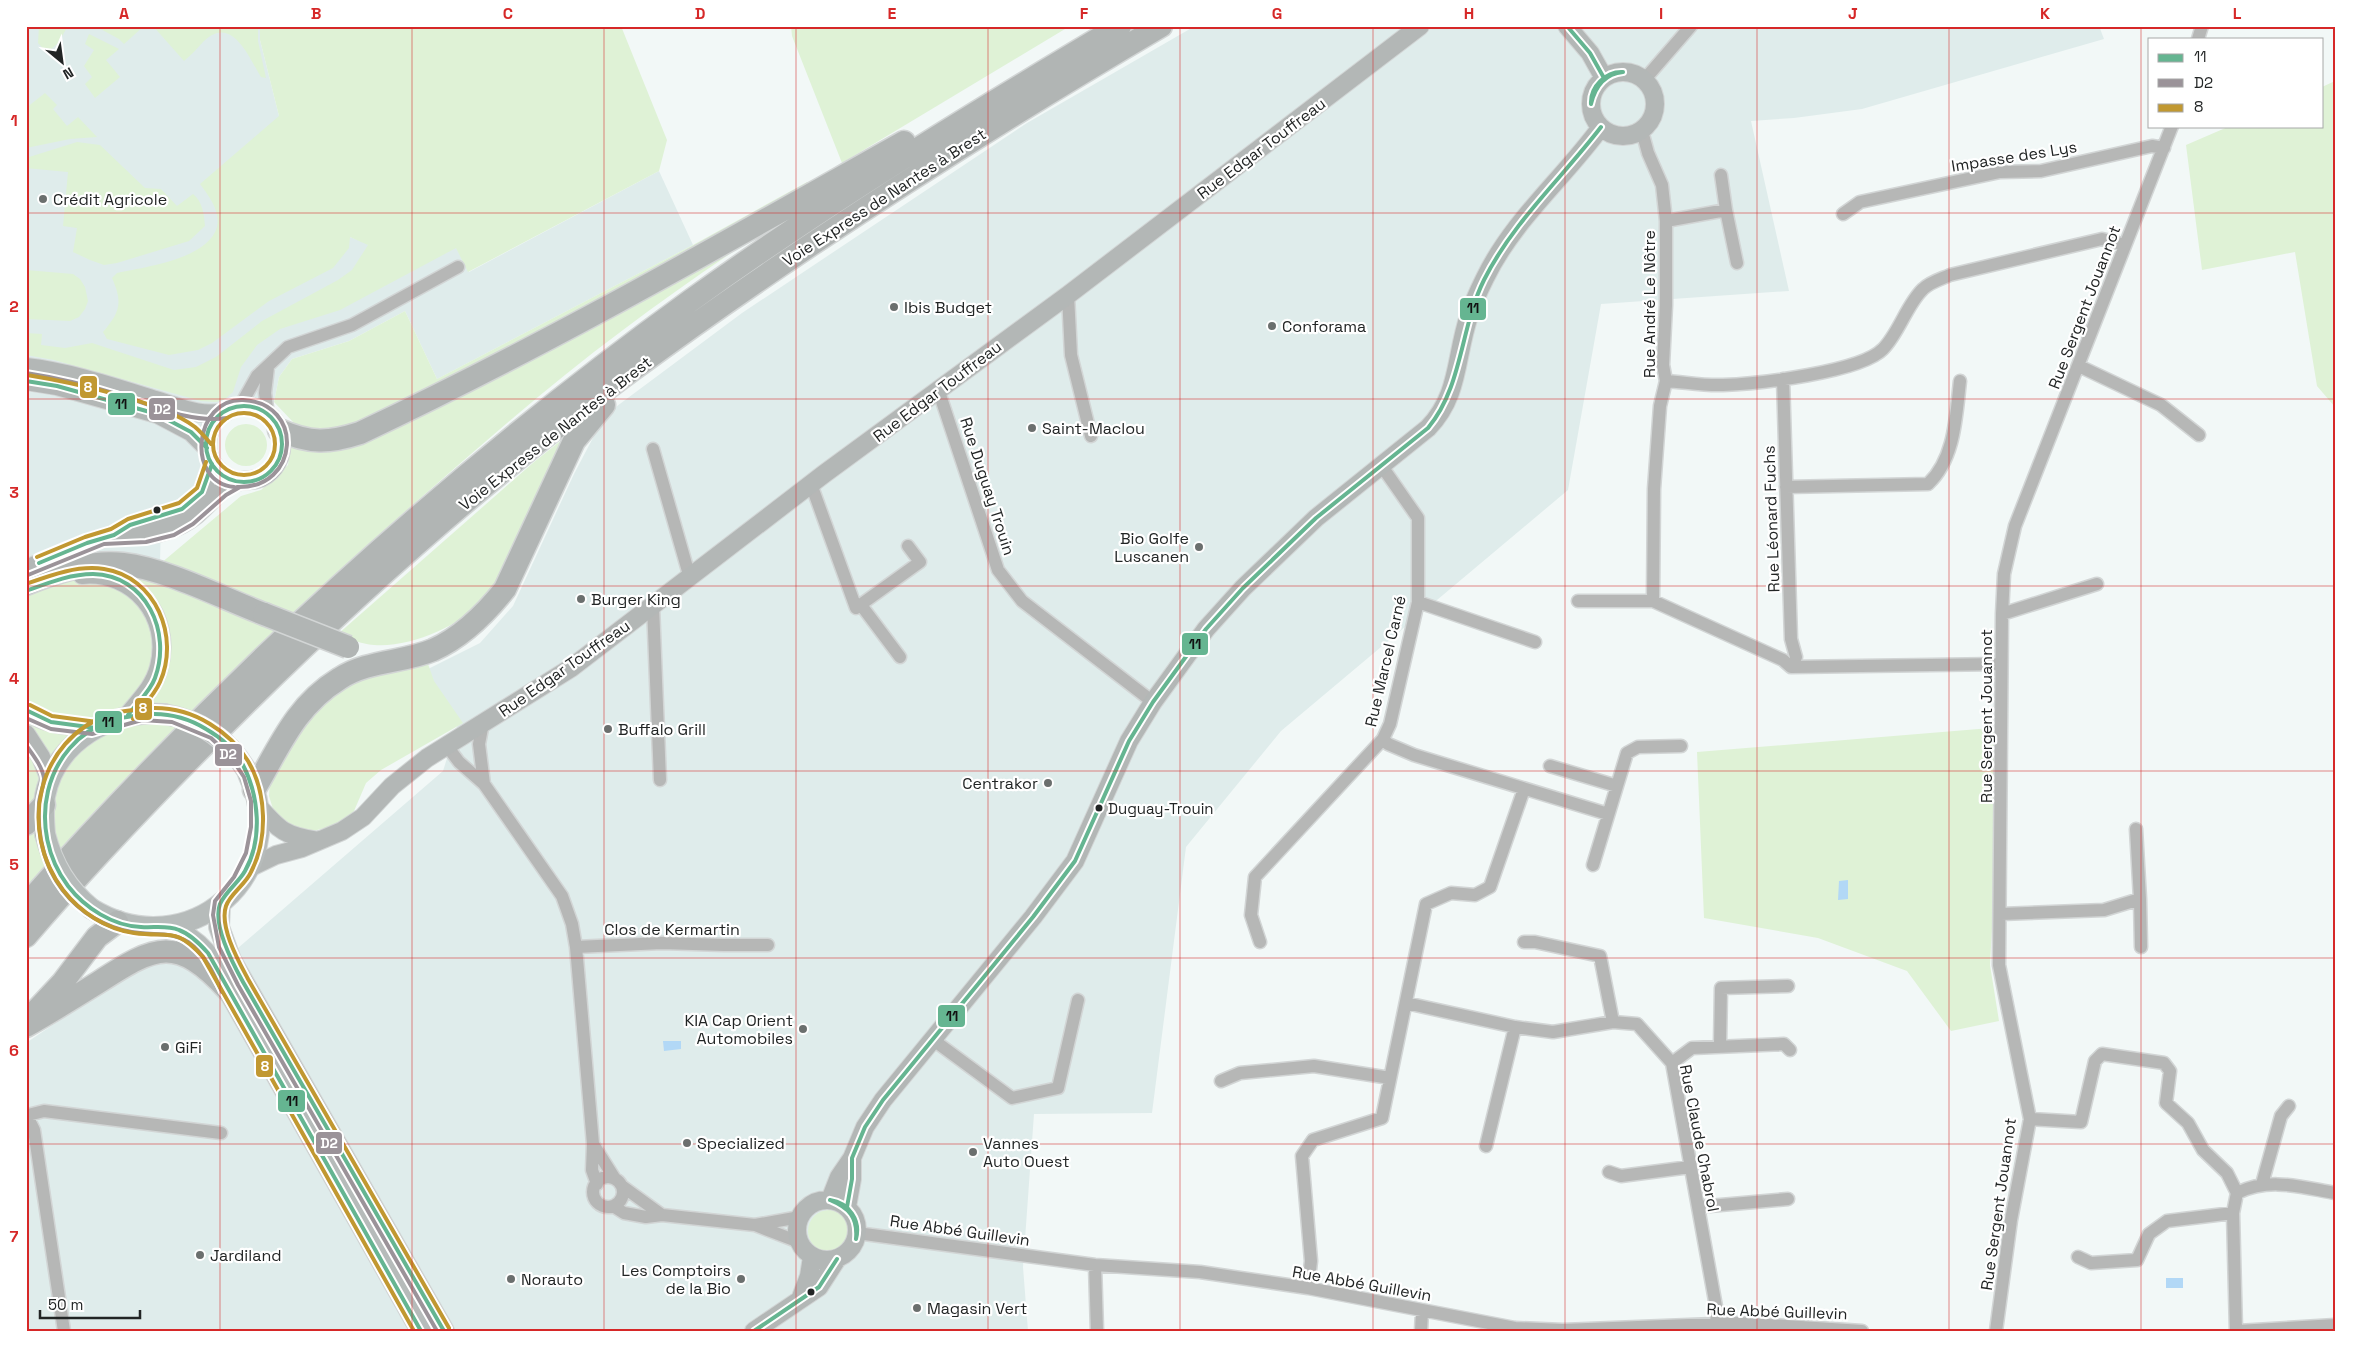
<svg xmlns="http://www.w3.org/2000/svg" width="2361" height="1357" viewBox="0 0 2361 1357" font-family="'Space Grotesk',sans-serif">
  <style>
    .built { fill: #dfeceb }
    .green { fill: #dff2d6 }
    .water { fill: #b2d8f6 }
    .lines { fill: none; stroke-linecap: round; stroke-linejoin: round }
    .street-casing { stroke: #d2d5d5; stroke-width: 15 }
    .secondary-casing { stroke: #d2d5d5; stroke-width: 20 }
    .primary-casing { stroke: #d2d5d5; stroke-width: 22 }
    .highway-casing { stroke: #d2d5d5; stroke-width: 25 }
    .street { stroke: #b6b7b6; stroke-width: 12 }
    .secondary { stroke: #b3b7b6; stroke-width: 18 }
    .primary { stroke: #b6bbba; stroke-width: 20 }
    .highway { stroke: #b1b5b4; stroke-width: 22 }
    .primary-bridge-casing { stroke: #d2d5d5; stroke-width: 22; stroke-linecap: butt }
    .highway-bridge-casing { stroke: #d2d5d5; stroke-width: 25; stroke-linecap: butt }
    .primary-bridge { stroke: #b6bbba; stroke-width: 20 }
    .highway-bridge { stroke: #b1b5b4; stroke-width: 22 }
    .bus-1-casing { stroke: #fff; stroke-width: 8 }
    .bus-2-casing { stroke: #fff; stroke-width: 8 }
    .bus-3-casing { stroke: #fff; stroke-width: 8 }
    .bus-1 { stroke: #65b591; stroke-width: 4 }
    .bus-2 { stroke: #9b9399; stroke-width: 4 }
    .bus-3 { stroke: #c19831; stroke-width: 4 }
    .grid { fill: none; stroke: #d62828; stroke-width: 1; stroke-opacity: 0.55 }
    .poi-dot { fill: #6b6f6e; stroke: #fff; stroke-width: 2 }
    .bus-dot { fill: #222525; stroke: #fff; stroke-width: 2 }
    .labels { text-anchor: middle; stroke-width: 4.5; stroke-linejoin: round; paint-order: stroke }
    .bus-label { font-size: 15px; fill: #222525; stroke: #fff; text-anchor: start }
    .street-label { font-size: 16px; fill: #222525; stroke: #fff }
    .poi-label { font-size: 16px; fill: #222525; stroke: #fff; text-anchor: start }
    .line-badge { stroke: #fff; stroke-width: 2 }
    .badge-label { font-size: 14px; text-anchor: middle; font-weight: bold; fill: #fff }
    .pale-badge-label { font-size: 14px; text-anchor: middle; font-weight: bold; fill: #111 }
    .neatline { fill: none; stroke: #d62828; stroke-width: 2 }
    .grid-label { font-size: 16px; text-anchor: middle; font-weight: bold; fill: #d62828 }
  </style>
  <rect width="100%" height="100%" fill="#f2f8f7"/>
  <!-- built -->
  <path class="built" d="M26,26h234v14l19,76 71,121 16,6 19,17 72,-13 12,25 190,-101 34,74 -256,134 -32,-68 -56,30 -57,18 -13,18 -5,25 -41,-1 -37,48 8,17 -6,19 -37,31 -1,48 -134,15z
    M1195,26h904l5,13 -242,70 -68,9 -43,3 38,170 -188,13 -33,186 -287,241 -95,116 -34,266 -118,1 -11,153 5,64h-1002v-288l118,-80 32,-5 26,11 36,-21 205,-177 15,-48 -32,-53 54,-27 33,-37 61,-132 31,-59 137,-102 285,-190z"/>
  <!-- green -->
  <path class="green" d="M39,26h29l-10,17 -11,10 -9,-10z
    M95,26h49l-20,18 -5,-5z
    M153,26h105v15l8,37 -5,-1c-12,-19 -29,-64 -58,-35 -6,7 -12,13 -19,19z
    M260,26h361l46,114 -8,31 -191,101 -12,-24 -116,62 -60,19 -23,16 -16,22 -8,25 -8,7 -9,3 -15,-1 -147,-41 -28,-5v-22l16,1 -1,11 24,3 27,-5 82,27 22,-3 20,-10 46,-36 76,-41 14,-10 16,-25 -18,-8 -1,11 -16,20 -64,33 -57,42 -14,7 -29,5 -62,-16 -4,-7c17,-20 20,-29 9,-54l5,-5c28,-6 91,-14 100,-46 4,-16 -9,-32 -17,-43l79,-68 -19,-76z
    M791,26h279l-228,137 -50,-127z
    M89,34l30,15 -13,11 14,17 -25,21 -10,-14 7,-7 -8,-11 10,-16 -9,-6z
    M2335,81v326l-18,-21 -22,-134 -93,18 -16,-125 44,-19h92v-39z
    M45,93l12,12 -4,4 14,17 11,-9 19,20 -27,2 -44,9v-40z
    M77,142l23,3 45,43 16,1 16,17 16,-12c10,8 11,21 12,32l-16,15 -72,22 -13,2 -14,-5 -17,-8 4,-24 -14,-2 5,-54 -42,-4v-10z
    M807,182l7,17c-65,41 -130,85 -191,131 -78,58 -150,122 -223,186 -132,116 -258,239 -374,371v-308l134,-15 81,-68 20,-6 27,-25 5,-43 -19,-20 5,-25 13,-18 57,-18 56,-30 32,68 256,-134z
    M26,270l47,4 7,5 5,8 3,14 -3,8 -6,8 -9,4 -44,-2z
    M225 445a21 21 0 1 1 42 0a21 21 0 1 1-42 0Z
    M568,435l-67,144c-5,7 -9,15 -16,21 -25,25 -74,48 -111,45 -13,-1 -24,-6 -36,-11l196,-172z
    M427,661l7,20 29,42 -82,47 -15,13 -12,28 -9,9 -16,7 -24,6 -22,-9 -10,-15 -4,-13 1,-17 12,-29 62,-68z
    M2003,727l-13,238 9,56 -48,10 -44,-60 -89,-33 -114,-20 -7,-166z
    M808 1231a21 21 0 1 1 42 0a21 21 0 1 1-42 0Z"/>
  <!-- water -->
  <path class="water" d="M1848,880v19l-10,1 1,-19z
    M681,1041v8l-17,2 -1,-10z
    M2166,1278h17v10h-17z"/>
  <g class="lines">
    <defs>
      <path id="street" d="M2198,39l4,-13
        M1645,79l46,-53
        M1642,131l6,22 14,32 4,36v84l-3,60 3,16 -6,25 -6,83 -1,112
        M1721,175l5,35
        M1843,214l17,-12 140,-30 41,-1 111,-25 12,2
        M1666,221l60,-11 11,53
        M1068,295l3,60 20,81
        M2079,366l82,39 38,30
        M1783,379l8,260 5,18
        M1666,381c18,1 38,5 57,4 34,-1 138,-13 160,-36 16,-16 24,-45 40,-60 7,-7 18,-10 27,-14l152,-36 23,6
        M938,389l60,181 24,31 131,101
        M236,408l7,-7 14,-25 31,-29 64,-22 106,-58
        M268,415l-3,-22 3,-26
        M653,449l37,129
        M811,484l45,124 64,-46 -12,-16
        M1786,487l142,-3c27,-25 28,-68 32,-103
        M1578,601h75l130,59 8,7 210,-3
        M1418,602l117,40
        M861,605l39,52
        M653,606l7,174
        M2002,614l95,-30
        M483,723l-4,21 5,40
        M1383,739l5,5 26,11 194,59
        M447,746l12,16 25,22 78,112 10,28 4,23 17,197 -1,26 5,14
        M1550,766l67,20
        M2136,829l4,70
        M1593,865l34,-112 11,-6 43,-1
        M2001,914l103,-4 36,-11 1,48
        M1260,942l-9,-27 4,-38 128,-138 7,-15 28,-122v-84l-37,-53
        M1524,942h11l65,14 13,66
        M576,947l86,-4 62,2h44
        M1406,1003l109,24 38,5 60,-10 24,2 35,39 45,249 -1,11
        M932,1039l80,59 46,-10 20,-88
        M1720,1045l1,-57 67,-2
        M1672,1063l20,-15 92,-4 6,6
        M1221,1081l19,-8 74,-7 76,12
        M26,1114l8,16 30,201
        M28,1115l16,-4 177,22
        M2030,1119l51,3 14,-61 7,-7 62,9 6,8 -4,32 22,20 15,27 24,23 10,20 -4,20 3,118
        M593,1144l22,35
        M1486,1146l29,-119
        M1609,1172l12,4 69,-9
        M593 1192a15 15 0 1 1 30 0a15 15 0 1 1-30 0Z
        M2262,1184l19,-68 8,-10
        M622,1186l40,29
        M2237,1193c33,-16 63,-6 98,0
        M613,1206l11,7 22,4 16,-2 93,10 44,17
        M1698,1207l90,-8
        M755,1225l45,-8
        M857,1233l238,32 105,7 108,16 207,40 48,2 176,-7 123,8
        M2078,1257l13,6 46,-3 12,-26 18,-13 66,-8
        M1095,1265l2,66
        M1308,1288l3,-27 -9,-105 11,-16 69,-22 44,-214 25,-11 24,2 15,-8 34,-98
        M1421,1331l1,-20
        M1996,1331l15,-111 19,-101 -31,-154 3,-351 2,-40 11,-48 157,-400
        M2238,1331l97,-6"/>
      <path id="secondary" d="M1567,26l23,27 14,25
        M1591 104a32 32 0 1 1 64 0a32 32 0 1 1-64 0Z
        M26,367c44,5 88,20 130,33 27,8 41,17 70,12
        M26,381l31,5 100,28 34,18 16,16
        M114,535c29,3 59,-2 82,-20 11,-9 20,-21 31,-29 11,-9 27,-2 39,-11 26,-19 18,-61 -14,-68 -48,-8 -64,60 -15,74
        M26,569l61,-26 27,-8 16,-10 52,-16 20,-17 10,-28
        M82,575c52,-5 90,41 77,92 -5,20 -19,33 -31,48
        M26,710c21,17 44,15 70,18
        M26,734l15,23 9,23
        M258,806c22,25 27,30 60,35
        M247,869l29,-14 26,-7 40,-17 21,-14 29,-31 35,-28 144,-90 253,-194 244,-179 352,-269
        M797 1230a30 30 0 1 1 60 0a30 30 0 1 1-60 0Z
        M830,1200l9,-23 13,-19 13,-31 18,-27 150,-183 42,-56 54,-120 24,-39 53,-73 37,-41 73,-70 112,-90c32,-33 27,-71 41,-112 4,-13 10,-26 16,-38 28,-58 79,-100 116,-151
        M847,1207l5,-28v-21
        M800,1300l9,-24 3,-19
        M754,1331l65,-44 18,-28"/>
      <path id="primary" d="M45,834c-1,-12 -2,-26 0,-38 11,-55 66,-86 119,-82
        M220,904l-1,23 12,33 213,371
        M92,909c96,58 203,-35 156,-135
        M169,927c31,12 46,33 59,63l193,341"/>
      <path id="highway" d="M279,430c31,14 50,13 81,3 187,-88 364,-190 544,-291
        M26,584c29,-12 65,-24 97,-20 44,5 99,34 141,50
        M254,790c25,-42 41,-84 85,-111 29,-19 63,-16 94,-29 29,-13 53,-37 72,-61l69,-148 30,-36
        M26,824l18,-19
        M26,905c199,-225 421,-428 664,-604 138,-99 283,-188 430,-275
        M26,936c70,-82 145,-159 222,-235 120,-118 248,-231 384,-331 170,-125 347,-237 529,-344
        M34,1013l29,-31 34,-45 20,-15
        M26,1026c25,-14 49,-29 73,-44 57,-37 78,-47 129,8"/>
    </defs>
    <!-- street casing -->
    <use href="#street" class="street-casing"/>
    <!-- secondary casing -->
    <use href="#secondary" class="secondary-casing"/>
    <!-- primary casing -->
    <use href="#primary" class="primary-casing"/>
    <!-- highway casing -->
    <use href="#highway" class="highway-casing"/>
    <!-- street -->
    <use href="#street" class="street"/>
    <!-- secondary -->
    <use href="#secondary" class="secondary"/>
    <!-- primary -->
    <use href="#primary" class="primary"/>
    <!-- highway -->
    <use href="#highway" class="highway"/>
    <defs>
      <path id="primary-bridge" d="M164,714c36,6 64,25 83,57
        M45,834c8,31 22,55 47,75"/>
      <path id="highway-bridge" d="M264,614l84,33"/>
    </defs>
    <!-- primary-bridge casing -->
    <use href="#primary-bridge" class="primary-bridge-casing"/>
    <!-- highway-bridge casing -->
    <use href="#highway-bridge" class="highway-bridge-casing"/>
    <!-- primary-bridge -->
    <use href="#primary-bridge" class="primary-bridge"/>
    <!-- highway-bridge -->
    <use href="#highway-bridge" class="highway-bridge"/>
    <defs>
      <path id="bus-1" d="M1567,26l23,27 14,25
        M1591,104c-1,-17 15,-33 32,-32
        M1591,104c4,-17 13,-30 32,-32
        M26,381l31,5 100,28 34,18 16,16
        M206 444a38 38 0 1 1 76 0a38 38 0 1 1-76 0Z
        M39,563l48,-20 27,-8 16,-10 52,-16 20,-17 10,-28
        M26,591c22,-8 44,-17 67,-17 53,1 79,58 62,104 -5,14 -18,25 -27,37
        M26,710l25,12 45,6
        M830,1200c19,3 31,20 26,39
        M830,1200c19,8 28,17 26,39
        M847,1207l5,-28v-21l13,-31 18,-27 150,-183 42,-56 54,-120 24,-39 53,-73 37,-41 73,-70 112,-90c35,-42 32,-100 56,-148 29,-58 78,-102 117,-153
        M421,1331l-213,-378c-8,-9 -18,-19 -29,-23 -12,-5 -25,-2 -38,-3 -28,-1 -56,-19 -73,-41 -42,-56 -26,-142 44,-166 7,-2 15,-3 22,-4 26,-5 49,-1 72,13 14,8 29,21 37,36 16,31 20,74 2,106 -6,11 -20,21 -25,33 -8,21 13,60 23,78l201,349
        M754,1331l65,-44 18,-28"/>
      <path id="bus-2" d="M26,373c33,5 65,13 97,23 34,11 68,27 104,22
        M234,487c-49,-5 -40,-89 9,-87 62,3 57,89 -6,87
        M28,575l76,-31 42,-2 28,-7 19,-11 33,-29 14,-8
        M26,718l25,11 41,5 50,-14 30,2 39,16 19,18 14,21 7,24v26l-5,26 -12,24 -19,24 -2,14 6,32 19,38 199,346
        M26,745c7,10 16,21 18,33 0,9 -5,18 -5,26 -2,35 7,69 31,95 18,19 44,32 70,34 18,2 32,-1 48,9 17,12 26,32 34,50"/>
      <path id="bus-3" d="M27,375c43,7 134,26 168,52 6,5 11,11 16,17
        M213 444a31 31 0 1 1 62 0a31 31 0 1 1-62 0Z
        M37,557l48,-20 26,-8 17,-10 51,-16 18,-15 9,-26
        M26,584c25,-9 52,-19 78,-15 52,8 76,68 56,113 -6,14 -18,25 -27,37
        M30,705l22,11 45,6
        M414,1331l-211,-374c-28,-31 -34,-19 -69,-24 -28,-4 -54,-21 -71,-43 -45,-59 -27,-150 47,-176 7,-2 15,-3 23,-4 28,-5 53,-1 77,14 15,9 29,22 38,37 19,32 20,78 3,111 -5,12 -21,22 -25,34 -7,21 13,56 22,73l201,349"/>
    </defs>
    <!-- bus-1 casing -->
    <use href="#bus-1" class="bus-1-casing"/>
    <!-- bus-2 casing -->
    <use href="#bus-2" class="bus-2-casing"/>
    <!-- bus-3 casing -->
    <use href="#bus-3" class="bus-3-casing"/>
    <!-- bus-1 -->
    <use href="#bus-1" class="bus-1"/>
    <!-- bus-2 -->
    <use href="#bus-2" class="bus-2"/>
    <!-- bus-3 -->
    <use href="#bus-3" class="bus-3"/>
  </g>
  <!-- grid -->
  <path class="grid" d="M220,26v1305M412,26v1305M604,26v1305M796,26v1305M988,26v1305M1180,26v1305M1373,26v1305M1565,26v1305M1757,26v1305M1949,26v1305M2141,26v1305M26,213h2309M26,399h2309M26,586h2309M26,771h2309M26,958h2309M26,1144h2309"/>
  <!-- markers -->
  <g class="poi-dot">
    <circle cx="43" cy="199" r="5"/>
    <circle cx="894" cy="307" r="5"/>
    <circle cx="1272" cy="326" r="5"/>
    <circle cx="1032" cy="428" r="5"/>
    <circle cx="1199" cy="547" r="5"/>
    <circle cx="581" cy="599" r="5"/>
    <circle cx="608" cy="729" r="5"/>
    <circle cx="1048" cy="783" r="5"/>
    <circle cx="803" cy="1029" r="5"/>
    <circle cx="165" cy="1047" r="5"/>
    <circle cx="687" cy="1143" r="5"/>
    <circle cx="973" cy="1152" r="5"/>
    <circle cx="200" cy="1255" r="5"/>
    <circle cx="511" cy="1279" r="5"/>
    <circle cx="741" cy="1279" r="5"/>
    <circle cx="917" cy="1308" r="5"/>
  </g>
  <g class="bus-dot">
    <circle cx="157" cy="510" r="4.5"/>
    <circle cx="1099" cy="808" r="4.5"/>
    <circle cx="811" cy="1292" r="4.5"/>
  </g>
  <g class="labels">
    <!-- bus labels -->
    <g class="bus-label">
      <text x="1108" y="814">Duguay-Trouin</text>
    </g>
    <!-- street labels -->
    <g class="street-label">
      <text transform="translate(1261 148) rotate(-37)" y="6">Rue Edgar Touffreau</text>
      <text transform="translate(2014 156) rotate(-9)" y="6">Impasse des Lys</text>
      <text transform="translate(884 197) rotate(-33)" y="6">Voie Express de Nantes à Brest</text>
      <text transform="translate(1649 304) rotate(-90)" y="6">Rue André Le Nôtre</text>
      <text transform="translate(2084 307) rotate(-69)" y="6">Rue Sergent Jouannot</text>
      <text transform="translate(937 391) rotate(-37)" y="6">Rue Edgar Touffreau</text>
      <text transform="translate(555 433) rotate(-38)" y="6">Voie Express de Nantes à Brest</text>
      <text transform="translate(988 486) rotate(72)" y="6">Rue Duguay Trouin</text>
      <text transform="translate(1771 519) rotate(-92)" y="6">Rue Léonard Fuchs</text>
      <text transform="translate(1385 661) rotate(-77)" y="6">Rue Marcel Carné</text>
      <text transform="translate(564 668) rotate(-35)" y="6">Rue Edgar Touffreau</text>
      <text transform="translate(1986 716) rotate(-90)" y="6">Rue Sergent Jouannot</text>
      <text x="672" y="935">Clos de Kermartin</text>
      <text transform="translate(1700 1138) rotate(79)" y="6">Rue Claude Chabrol</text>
      <text transform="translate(1998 1204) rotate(-82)" y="6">Rue Sergent Jouannot</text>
      <text transform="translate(960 1230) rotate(8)" y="6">Rue Abbé Guillevin</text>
      <text transform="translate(1362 1283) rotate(10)" y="6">Rue Abbé Guillevin</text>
      <text transform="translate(1777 1311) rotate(2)" y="6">Rue Abbé Guillevin</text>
    </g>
    <!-- poi labels -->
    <g class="poi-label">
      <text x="53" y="205">Crédit Agricole</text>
      <text x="904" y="313">Ibis Budget</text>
      <text x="1282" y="332">Conforama</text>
      <text x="1042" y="434">Saint-Maclou</text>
      <text x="1189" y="544" text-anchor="end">Bio Golfe<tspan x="1189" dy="18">Luscanen</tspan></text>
      <text x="591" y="605">Burger King</text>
      <text x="618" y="735">Buffalo Grill</text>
      <text x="1038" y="789" text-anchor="end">Centrakor</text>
      <text x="793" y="1026" text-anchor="end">KIA Cap Orient<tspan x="793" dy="18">Automobiles</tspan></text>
      <text x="175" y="1053">GiFi</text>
      <text x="697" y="1149">Specialized</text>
      <text x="983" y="1149">Vannes<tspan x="983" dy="18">Auto Ouest</tspan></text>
      <text x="210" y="1261">Jardiland</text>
      <text x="731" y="1276" text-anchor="end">Les Comptoirs<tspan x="731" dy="18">de la Bio</tspan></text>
      <text x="521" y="1285">Norauto</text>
      <text x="927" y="1314">Magasin Vert</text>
    </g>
  </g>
  <g class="line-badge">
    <rect x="1459" y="297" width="28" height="24" rx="5" fill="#65b591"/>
    <rect x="79" y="375" width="19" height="24" rx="5" fill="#c19831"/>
    <rect x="107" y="392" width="29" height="24" rx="5" fill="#65b591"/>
    <rect x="148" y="397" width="28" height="24" rx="5" fill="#9b9399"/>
    <rect x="1181" y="632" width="28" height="24" rx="5" fill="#65b591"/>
    <rect x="134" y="697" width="19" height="24" rx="5" fill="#c19831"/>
    <rect x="94" y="710" width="29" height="24" rx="5" fill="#65b591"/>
    <rect x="214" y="743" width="29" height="24" rx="5" fill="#9b9399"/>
    <rect x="937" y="1004" width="29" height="24" rx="5" fill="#65b591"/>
    <rect x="255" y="1054" width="19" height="24" rx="5" fill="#c19831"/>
    <rect x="277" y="1089" width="29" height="24" rx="5" fill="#65b591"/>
    <rect x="315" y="1131" width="28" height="24" rx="5" fill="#9b9399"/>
  </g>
  <g class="badge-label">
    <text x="88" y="392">8</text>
    <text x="162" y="414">D2</text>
    <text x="143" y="713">8</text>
    <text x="228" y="759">D2</text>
    <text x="265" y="1071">8</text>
    <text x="329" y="1148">D2</text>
  </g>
  <g class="pale-badge-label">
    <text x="1473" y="313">11</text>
    <text x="121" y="409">11</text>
    <text x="1195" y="649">11</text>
    <text x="108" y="727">11</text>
    <text x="952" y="1021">11</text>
    <text x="292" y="1106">11</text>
  </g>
  <!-- border -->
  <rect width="2361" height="1357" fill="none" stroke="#ffffff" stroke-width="55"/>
  <!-- legend -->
  <rect x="2148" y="38" width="175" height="90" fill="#ffffff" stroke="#a7a8a8"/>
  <rect x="2158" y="54" width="25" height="8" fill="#65b591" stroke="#a7a8a8"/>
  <text x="2194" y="62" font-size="15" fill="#222525">11</text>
  <rect x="2158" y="79" width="25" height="8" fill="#9b9399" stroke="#a7a8a8"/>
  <text x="2194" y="88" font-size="15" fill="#222525">D2</text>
  <rect x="2158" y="104" width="25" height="8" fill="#c19831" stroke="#a7a8a8"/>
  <text x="2194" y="112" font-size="15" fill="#222525">8</text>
  <!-- north arrow -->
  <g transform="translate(62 62) rotate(151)" stroke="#ffffff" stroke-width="4" paint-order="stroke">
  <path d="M0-4L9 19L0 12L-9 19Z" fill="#222525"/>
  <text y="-8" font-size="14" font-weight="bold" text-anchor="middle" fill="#222525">N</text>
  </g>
  <!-- scale -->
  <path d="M40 1310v8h100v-8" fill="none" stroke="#222525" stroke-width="2.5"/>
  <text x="48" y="1310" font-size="15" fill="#222525" stroke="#ffffff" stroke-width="4" paint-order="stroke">50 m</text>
  <rect x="28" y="28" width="2306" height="1302" class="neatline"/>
  <g class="grid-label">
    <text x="124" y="19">A</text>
    <text x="316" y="19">B</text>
    <text x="508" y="19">C</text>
    <text x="700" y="19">D</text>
    <text x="892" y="19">E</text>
    <text x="1084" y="19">F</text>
    <text x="1277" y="19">G</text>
    <text x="1469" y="19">H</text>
    <text x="1661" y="19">I</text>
    <text x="1853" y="19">J</text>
    <text x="2045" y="19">K</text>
    <text x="2237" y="19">L</text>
    <text x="14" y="126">1</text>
    <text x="14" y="312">2</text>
    <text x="14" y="498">3</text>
    <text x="14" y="684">4</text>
    <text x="14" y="870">5</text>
    <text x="14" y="1056">6</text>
    <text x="14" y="1242">7</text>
  </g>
</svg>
